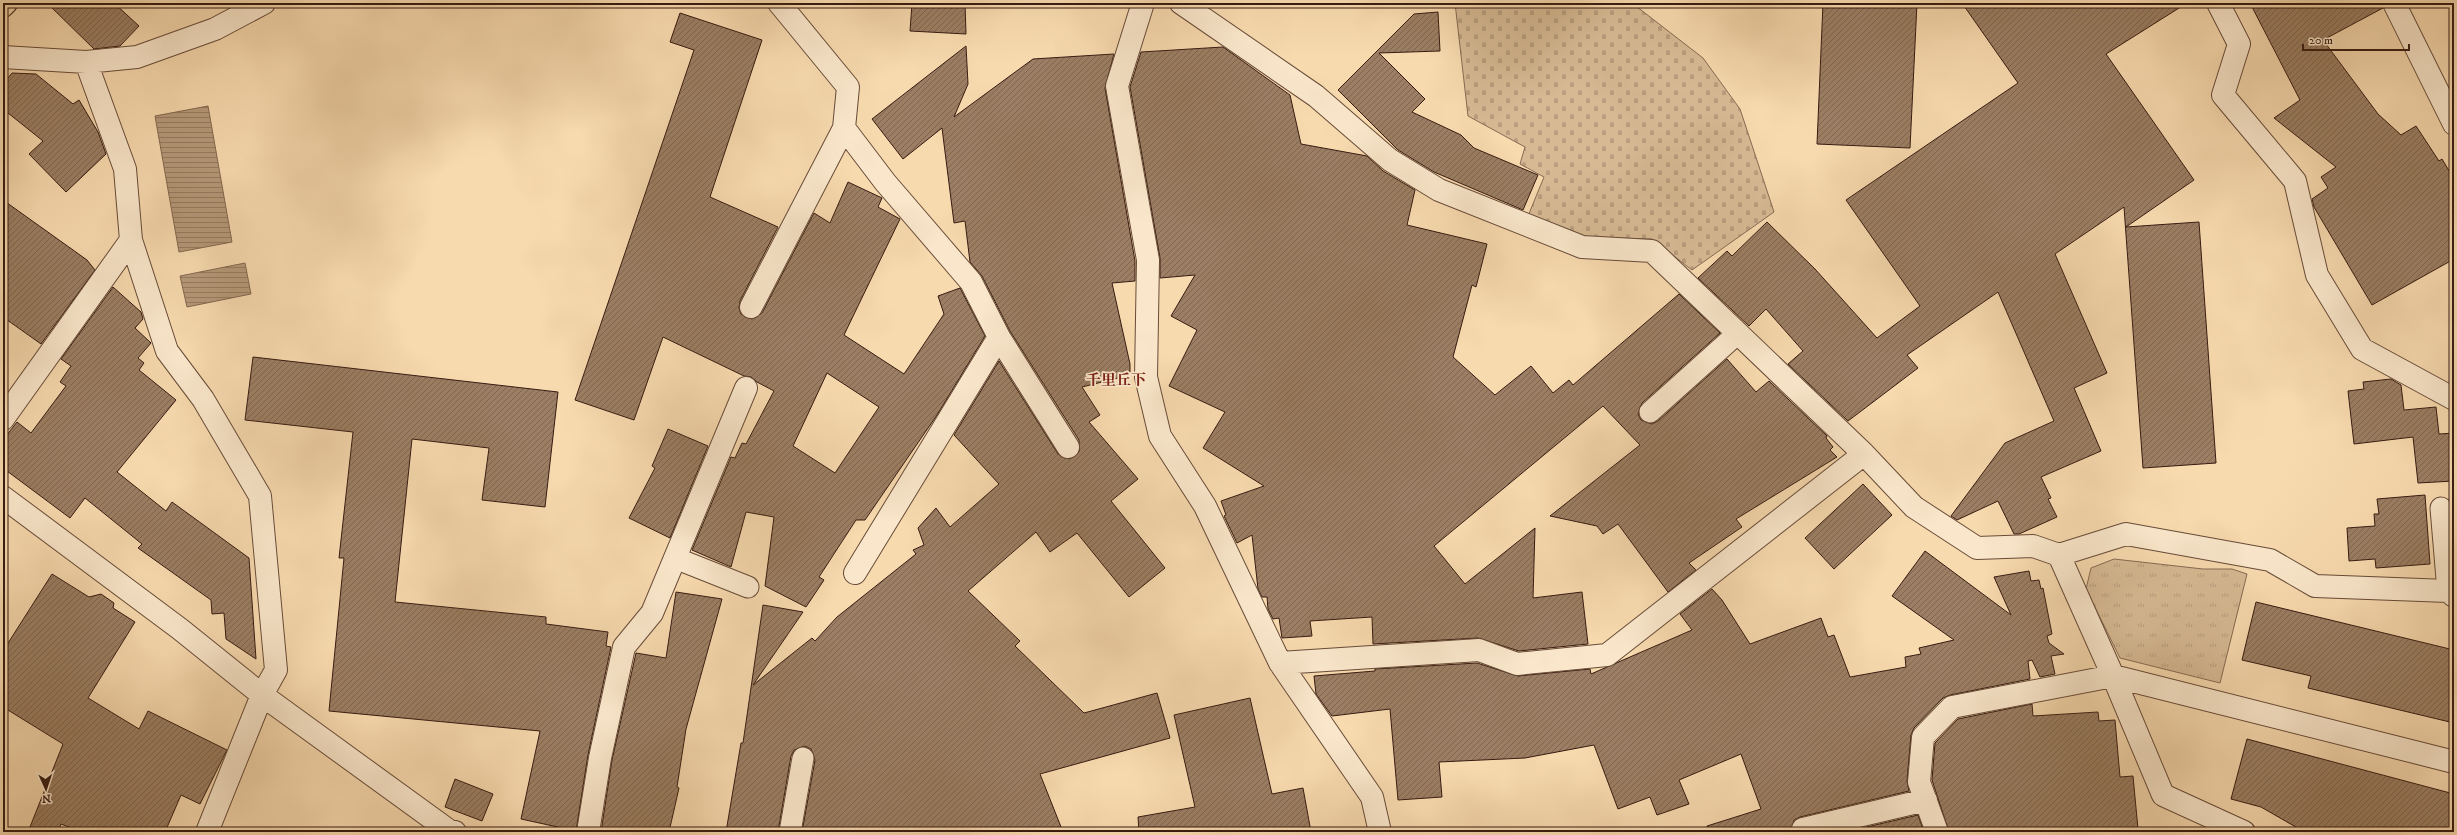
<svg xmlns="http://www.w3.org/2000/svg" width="2457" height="835" viewBox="0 0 2457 835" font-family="'IM FELL DW Pica','Noto Serif JP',serif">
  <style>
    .grass { fill: url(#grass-tufts); stroke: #876a52 }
    .cemetery { fill: url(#cemetery-stones); stroke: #876a52 }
    .water { fill: url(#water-rules); stroke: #83674f }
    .building { fill: url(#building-hatch); stroke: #371b11; fill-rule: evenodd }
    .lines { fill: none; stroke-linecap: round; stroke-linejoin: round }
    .service-casing { stroke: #674b38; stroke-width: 23 }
    .minor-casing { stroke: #674b38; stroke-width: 24 }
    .primary-casing { stroke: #371b11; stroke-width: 24 }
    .service { stroke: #fae7cb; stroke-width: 21 }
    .minor { stroke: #fae7cb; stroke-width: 22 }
    .primary { stroke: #f8daaf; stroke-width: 22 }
    .labels { text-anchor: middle; stroke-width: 3.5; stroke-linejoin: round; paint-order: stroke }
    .neighbourhood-label { font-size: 15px; font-weight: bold; fill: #7a1f14; stroke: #fae7cb }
  </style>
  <defs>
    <pattern id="grass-tufts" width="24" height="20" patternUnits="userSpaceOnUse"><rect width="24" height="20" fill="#d7ba94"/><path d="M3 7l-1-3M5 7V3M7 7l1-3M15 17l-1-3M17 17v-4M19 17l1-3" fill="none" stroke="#b99f7f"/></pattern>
    <pattern id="cemetery-stones" width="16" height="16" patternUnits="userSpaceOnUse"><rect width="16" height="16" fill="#d7ba94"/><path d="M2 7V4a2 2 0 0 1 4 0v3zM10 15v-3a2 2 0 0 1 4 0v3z" fill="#b99f7f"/></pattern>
    <pattern id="water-rules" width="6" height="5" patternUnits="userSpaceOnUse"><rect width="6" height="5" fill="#b69979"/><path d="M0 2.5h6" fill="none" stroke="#957c62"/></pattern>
    <pattern id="building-hatch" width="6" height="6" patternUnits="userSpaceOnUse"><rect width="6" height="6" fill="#9b7e63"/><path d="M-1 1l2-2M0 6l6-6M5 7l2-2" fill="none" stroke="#7f6650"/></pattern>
  </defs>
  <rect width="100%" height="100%" fill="#f8daaf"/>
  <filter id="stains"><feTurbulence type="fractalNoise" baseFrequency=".005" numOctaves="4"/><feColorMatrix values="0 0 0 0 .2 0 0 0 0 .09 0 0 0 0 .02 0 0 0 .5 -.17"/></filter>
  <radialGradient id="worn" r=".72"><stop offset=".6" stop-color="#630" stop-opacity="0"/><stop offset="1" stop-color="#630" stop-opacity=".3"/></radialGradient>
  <!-- grass -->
  <path class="grass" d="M2114,559l89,10h29l15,5 -27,109 -100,-25 -34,-69 5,-21z"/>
  <!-- cemetery -->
  <path class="cemetery" d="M1455,3h177l71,55 37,51 34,103 -82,58 -40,-31 -70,-2 -54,-21 16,-39 -24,-13 5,-17 -57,-31z"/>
  <!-- water -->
  <path class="water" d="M208,106l24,136 -53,10 -24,-136z
    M245,263l6,31 -64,13 -7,-31z"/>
  <!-- building -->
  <path class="building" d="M47,3h67l25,23 -19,20 -26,3z
    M912,3h53l1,31 -56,-3z
    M1823,3h94l-7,145 -93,-4z
    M1962,3h225l-81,51 88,126 -68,47 73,-5 17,241 -73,5 -19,-261 -69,47 52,119 -33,15 27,63 -60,26 10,21 -3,1 9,18 -38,17h-5l-16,-33 -41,19 -6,-4 54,-73 49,-22 -56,-129 -91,63 11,13 -70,53 -60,-57 15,-13 -37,-42 -17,17 -51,-48 29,-27 5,5 35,-34 48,47 62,69 43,-32 -74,-106 172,-117z
    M2250,3h132l1,5 -60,32 55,74 23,21 15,-9 23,35 3,-2 12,20v80l-82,46 -58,-98 -2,-8 16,-11 -7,-11 15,-10 -62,-49 26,-18z
    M1438,12l2,39 -61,2 46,46 -13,13 49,23 13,13 64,27 -15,35 -89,-38 -36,-22 -60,-60 76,-76z
    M680,13l82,27 -52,157 68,30 -38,74 -1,7 2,6 11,5 10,-6 52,-100 16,10 18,-41 34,16 -4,9 22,12 -56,116 60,39 40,-60 -6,-18 22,-8 25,48 -48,79 -72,105h-9l-37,57 5,3 -18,27 -41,-21 9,-69 -28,-5 -15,55 -39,-17 39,-93 4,1 7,-15 4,1 28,-53 -17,-9 -6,-5 -7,-1 -81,-39 -29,83 -59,-20 119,-350 -24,-8zM827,373l52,34 -44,66 -42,-27z
    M966,46l2,38 -14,33 79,-58 81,-5 -9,34 30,173v20l-23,2 18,81v11l-48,12 18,28 -11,7 49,57 -27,22 54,67 -36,29 -52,-64 -27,19 -14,-20 -68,59 52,50 -5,5 69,67 73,-20 13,45 -130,36 23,58h-261l13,-72 -4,-11 -6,-3 -11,4 -3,6 -13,76h-52l15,-89h2l20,-138 40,7 -50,73 59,-47 3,3 22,-24 79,-63 -3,-4 11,-5 -6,-17 18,-20 14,19 49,-43 -45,-49 45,-74 59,93 11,5 10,-7v-12l-69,-109 -28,-55 -12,-14 -5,-41 -11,2 -12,-95 -39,31 -31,-40z
    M1223,47l67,48 11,49 66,12 16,15 32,19 -8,35 80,19 -11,43 -4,-2 -19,72 42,38 36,-29 22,27 16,-13 4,5 106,-91 41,39 -78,70 -4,11 3,6 11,4 6,-3 69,-62 29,33 13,-11 58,55 -1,2 7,9 -3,3 7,7 -101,62 6,8 -53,36 7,7 -28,22 -50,-68 -15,10 -6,-8 -47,-10 90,-71 -37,-39 -169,140 31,38 70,-56 -2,70 49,-6 6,52 -69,7 -41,-13 -105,6 -1,-27 -62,4 2,15 -30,2 -3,-20 -6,1 -5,-10 -1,-12h-5l-4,-8 -6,-54 -15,8 -13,-27 2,-1 -5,-14 43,-15 -61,-38 22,-36 -56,-26 28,-56 -26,-14 24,-41 -35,3v-20l-30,-171 11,-35z
    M12,73l24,1 37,30 6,-4 19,32 8,22 -40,38 -37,-38 14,-13 -40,-32v-25z
    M3,200l84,60 8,10 -54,74 -38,-27z
    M113,287l28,25 2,7 -8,9 16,15 -13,15 6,5 -5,7 37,30 -59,72 49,39 6,-9 77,56 7,101 -30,-20 -2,-26 -12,1 -1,-14 -73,-52 4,-4 -57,-46 -15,20 -67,-50v-28l14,-18 14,11 35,-47 -6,-4 11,-16 -10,-7z
    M253,357l305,35 -13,115 -63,-7 7,-52 -77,-9 -17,163 151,15v7l62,8 -2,14 5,1 -23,108 -12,76 -55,-12 19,-88 -211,-20 15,-153h-5l14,-126 -108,-12z
    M2391,379l10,6 3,25 32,-3 3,27 15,-1v48l-36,2 -5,-46 -59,7 -6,-53 16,-2 -1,-7z
    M668,429l40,17 -38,92 -41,-20 26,-50 -3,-2z
    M1863,484l29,31 -58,54 -29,-31z
    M2425,495l5,69 -54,4 -1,-9 -26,2 -2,-33 28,-2 -1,-12h5l-2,-15z
    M1925,551l86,64 -17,-38 35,-6 2,10 8,-1 2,9 2,-1 9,46 -5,2 2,7 15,11 -13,2 4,18 -15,3 -8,-17 -4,1 2,18 -80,16 -7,3 -29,30 -3,7 -4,46 2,10 -109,26 -6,3 -3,12h-83l-1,-6 54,-17 -20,-55 -62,26 10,24 -32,11 -7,-18 -32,12 -24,-64 -69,13 -86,4 3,35 -44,3 -8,-91 -58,7 -16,-22 -2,-18 61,-5v-2l102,-6 41,13 72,-7 1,5 101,-44 -12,-16 32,-25 10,11 28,44 71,-26 7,19 6,-2 16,42 56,-10 -1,-10 16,-3 -2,-6 35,-8 -62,-44z
    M52,574l37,23 12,-3 13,9 -1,5 22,14 -47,76 51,31 9,-18 79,39 -27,54 -19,-9 -16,37h-83l-21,-8 -3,8h-30l35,-88 -60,-37v-56z
    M676,592l46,7 -36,130 -9,58 2,1 -10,44h-68l11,-72 24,-107 30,5z
    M2256,602l198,48v73l-146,-35 3,-12 -69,-16z
    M1250,698l22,96 31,-6 8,44h-172l-1,-15 57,-10 -21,-92z
    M2032,704l1,12 65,-4 1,9 16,-1 5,57 13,-1 5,53 -43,3h-146l-17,-52 3,-37 23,-24z
    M2247,739l207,55v38h-145l-8,-2 -40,-23 -30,-8z
    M455,779l38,15 -11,27 -37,-14z
    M1918,815l6,17h-79z"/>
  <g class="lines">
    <defs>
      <path id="service" d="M1650,412l88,-79
        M2441,508l7,83
        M675,558l73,29
        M790,832l13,-74"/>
      <path id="minor" d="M1143,3l-26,83 31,174 -2,117 14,59 45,70 75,157 92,134 8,35
        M1181,3l135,93 74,64 49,30 143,57 70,4 212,203 50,53 63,41 56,-2 26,9 67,-21 144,26 45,26 133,5 6,5
        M2218,3l21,41 -16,51 72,86 22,94 45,74 92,50
        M2394,3l60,121
        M3,57l83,5 51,-5 78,-28 49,-26
        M86,62l39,107 6,71 36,111 36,48 57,97 16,174 -14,25 -55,137
        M844,128l41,54 86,100 28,55 69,110
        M751,307l93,-179 4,-41 -69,-84
        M3,419l128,-179
        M3,497l177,132 82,66 186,135 7,2
        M2059,555l54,121 50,119 81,37
        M855,573l144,-236
        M1280,663l199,-13 38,14 90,-9 257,-201
        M588,832l12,-74 24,-111 28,-34 94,-225
        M1804,832l-1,-3 123,-29
        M1937,832l-18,-50 4,-45 29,-30 161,-31 341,86"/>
      <path id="primary" d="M3,6l3,-3"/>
    </defs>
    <!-- service casing -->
    <use href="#service" class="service-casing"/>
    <!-- minor casing -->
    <use href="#minor" class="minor-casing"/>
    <!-- primary casing -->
    <use href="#primary" class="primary-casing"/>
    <!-- service -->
    <use href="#service" class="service"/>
    <!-- minor -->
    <use href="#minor" class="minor"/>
    <!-- primary -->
    <use href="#primary" class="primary"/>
  </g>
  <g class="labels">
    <!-- neighbourhood labels -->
    <g class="neighbourhood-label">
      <text x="1116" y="385">千里丘下</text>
    </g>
  </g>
  <!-- margin -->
  <rect width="2457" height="835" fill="none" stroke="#f8daaf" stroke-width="16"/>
  <rect x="4" y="4" width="2449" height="827" fill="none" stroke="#371b11" stroke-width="2"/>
  <rect x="8" y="8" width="2441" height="819" fill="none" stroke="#371b11"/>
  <!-- north arrow -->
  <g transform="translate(46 789) rotate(177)" stroke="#fae7cb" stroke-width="3" paint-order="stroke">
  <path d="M0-3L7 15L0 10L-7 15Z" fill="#371b11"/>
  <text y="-6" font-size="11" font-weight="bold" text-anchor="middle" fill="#371b11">N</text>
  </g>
  <!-- scale -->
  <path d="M2303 44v6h106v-6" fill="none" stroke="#371b11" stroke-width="2"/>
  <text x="2309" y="44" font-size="12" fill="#371b11" stroke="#fae7cb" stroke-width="3" paint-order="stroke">20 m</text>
  <rect width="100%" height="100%" filter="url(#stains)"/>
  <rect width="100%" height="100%" fill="url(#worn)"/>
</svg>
